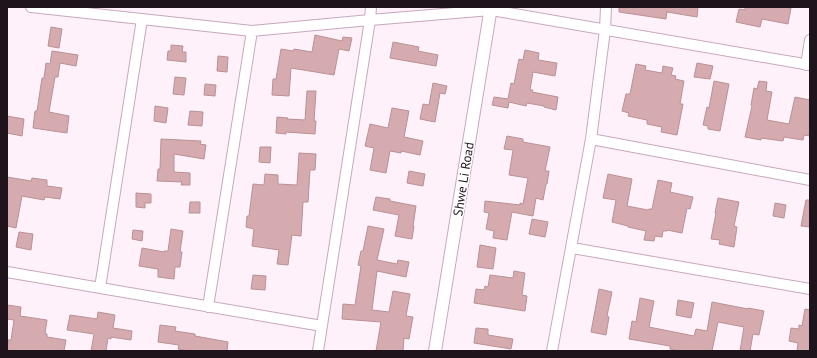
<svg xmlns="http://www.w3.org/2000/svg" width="817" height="358" viewBox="0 0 817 358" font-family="'PT Sans',sans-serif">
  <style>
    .building { fill: #d5abaf; stroke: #b99195 }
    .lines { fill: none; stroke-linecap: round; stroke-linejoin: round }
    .minor-casing { stroke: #c8a7bd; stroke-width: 12 }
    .tertiary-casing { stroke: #c8a7bd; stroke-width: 14 }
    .minor { stroke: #fff; stroke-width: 10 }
    .tertiary { stroke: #fff; stroke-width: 12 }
    .labels { text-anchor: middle; stroke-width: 3; stroke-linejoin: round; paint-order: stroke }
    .street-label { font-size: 13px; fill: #20141c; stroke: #fff }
  </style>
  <rect width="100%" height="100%" fill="#fff1fa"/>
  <!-- building -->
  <path class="building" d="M619,7h79l-1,10 -30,-5v-1l-1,8 -47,-7z
    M745,7h40l6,1 -3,16 -26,-5 -2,8 -24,-5 3,-13 6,1z
    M51,27l11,2 -3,19 -11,-2z
    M315,35l27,6 1,-4 9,1 -3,13 -10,-2 -5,26 -43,-7 -2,28 -17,-1 1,-16h3l5,-30 12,2 1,-2 18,3z
    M393,42l26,5 -1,4 20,4 -2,11 -46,-8z
    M171,45l12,1 -1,6h4v10l-19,-2 1,-9h3z
    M525,50l14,3 -1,7 19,3 -2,13 -22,-4 -3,18h3l-1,2 26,5 -2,13 -12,-3v-1l-17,-3 -1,3 -17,-4 -1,6 -16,-3 2,-8 14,2 3,-16 3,1 5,-25 4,1z
    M52,51l26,4 -2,11 -16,-3 -2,14h-3l-6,35 20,4 -2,17 -34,-5 2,-17h2l5,-33h2l2,-15 4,1z
    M218,56l10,1 -1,15 -10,-1z
    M697,63l16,3 -3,13 -16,-2z
    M636,64l10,2 -1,4 17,3 1,-7 10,2 -2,7 5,1 -1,3 9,2 -4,23h3l-6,31 -16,-3 1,-5 -15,-3v-4l-19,-4 1,-3 -7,-2 4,-17h4z
    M175,77l11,1 -2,17 -11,-1z
    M714,81l15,3 -9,47 -12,-2v-3l-5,-1 4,-18 2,1z
    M759,81l8,1 -1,9 6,1 -5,28 22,4 6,-27 15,3v36l-6,-1 -1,5 -19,-3 -1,4 -22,-3v2l-16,-3 7,-31 -1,-1 3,-17 3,1z
    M433,83l14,3 -2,8 -5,-1 -5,29 -15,-3 3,-15 6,1z
    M205,84l11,1 -1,11 -11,-1z
    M307,91h9l-2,30h2l-1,13 -29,-2v2l-10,-1 1,-16 11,1 -1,1 18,1z
    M155,106l13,2 -2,15 -12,-2z
    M392,108l17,3 -5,26 19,4 -3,14 -19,-4v2l-11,-2 -4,22 -16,-3 4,-22 -9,-2 5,-22 18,4z
    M190,111l13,1 -1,14 -14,-1z
    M7,116l17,3 -2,17 -15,-3z
    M507,136l16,3v3l27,5 -5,24h4l-2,13h-1l-3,16 -7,-2 -3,18 -21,-4 -5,28 -14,-2 1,-7 -8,-2 3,-16 -5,-1 1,-11 35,4v-2l3,1 5,-26 -19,-3 4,-25 -9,-1z
    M161,139l40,2 -1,3 6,1 -2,14 -30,-5v18l16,1v12h-9l1,-3 -25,-1 1,-12h2z
    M260,147h11l-1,16 -11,-1z
    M299,153l17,1 -1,16h-5l-2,32h-5l-2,34 -9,-1 -4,30 -11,-1 2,-14 -27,-4 2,-17 -8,-2 1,-11h2l4,-32 11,1 1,-11 13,1v9l19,1z
    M409,171l16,3 -2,12 -16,-3z
    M608,174l24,5 -5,27 21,4 1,-1h3l6,-29 14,3 -2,9 23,5 -3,12 -3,-1 -5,25 -15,-3v1h-4l-1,6 -7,-1 -1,5 -10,-1 2,-9 -18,-4v-1l-16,-4 4,-22 -13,-2z
    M7,177l24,4 1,-3 15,2v6l15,2 -2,11 -15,-2 -1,3 -22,-4 -6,32 -9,-2z
    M136,193l15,1v9h-6v5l-9,-1z
    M376,197l14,2v2l26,5 -3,20h1l-2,13 -17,-3 4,-21 -26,-5z
    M718,198l21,4 -5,24 3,1 -3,20 -15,-3 1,-4 -9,-1 5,-26h-1z
    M806,200h4v27l-9,-1z
    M190,202h10v11h-11z
    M775,203l11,2 -2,13 -11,-2z
    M532,219l16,3 -3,15 -16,-3z
    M368,226l16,3 -7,31 20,4 1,-4 11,2 -3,15 -29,-6 -5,39 17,2 4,-21 17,3 -4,22 7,1 -4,22 -5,-1 -1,13h-27l5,-29 -39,-3 1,-15 12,1 6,-39 -3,-1 3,-14h2z
    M171,229l12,2 -3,21h2l-2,15h-5l-1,12 -16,-2v-8l-19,-3 3,-18 22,4v-1h4z
    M133,230l10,1 -1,10 -10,-2z
    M19,232l14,2 -2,16 -15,-3z
    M480,245l16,3 -3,21 -16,-2z
    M514,271l11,2 -3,22 5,1 -2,15 -51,-8 2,-14 8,1 1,-4 3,1 2,-12 23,3z
    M253,275l13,1 -1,14 -14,-1z
    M599,289l13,3 -5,24 2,1 -3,18 -15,-3z
    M640,298l14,3 -5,26 45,9 2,-7 11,2 5,-29 36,7v-1l16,3 -5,24 -6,-1 -3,17h-10l4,-24 -26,-5 -6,29h-33l-9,-2v-3l-41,-7 3,-18 4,1z
    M678,300l16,3 -3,15 -15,-3z
    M7,305l14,2 -1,9 27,4 -2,13 2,1v3l19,3 -2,11h-51l-6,-1 1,-10h3l3,-20 -7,-1z
    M805,309l5,1v41h-13l1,-8 -9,-2 2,-13 8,1v-4l3,1z
    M98,312l17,3 -2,13 19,3 -1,9 -20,-3v2l-3,-1 -2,13h-15l3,-17 -27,-4 3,-15 27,4z
    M160,325l16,2 -1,4 20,3v2l33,6 -1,9h-38l-11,-2 1,-4 -21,-3z
    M476,328l12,1v6l25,4 -2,10 -37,-6z"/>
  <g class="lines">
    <defs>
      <path id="minor" d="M31,7l221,24 118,-11 121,-10 319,55
        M806,65l4,-25
        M591,139l219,41
        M572,248l238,41
        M7,272l315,54
        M100,288l42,-269
        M208,307l44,-276
        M318,351l52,-331 1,-13
        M552,351l39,-212 14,-109 1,-23"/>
      <path id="tertiary" d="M435,351l56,-344"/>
    </defs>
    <!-- minor casing -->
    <use href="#minor" class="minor-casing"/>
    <!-- tertiary casing -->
    <use href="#tertiary" class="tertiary-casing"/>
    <!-- minor -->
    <use href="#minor" class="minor"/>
    <!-- tertiary -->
    <use href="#tertiary" class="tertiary"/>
  </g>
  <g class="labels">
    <!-- street labels -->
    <g class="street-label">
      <text transform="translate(463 179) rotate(-81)" y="5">Shwe Li Road</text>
    </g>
  </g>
  <!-- border -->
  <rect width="817" height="358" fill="none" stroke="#20141c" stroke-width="16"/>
</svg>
